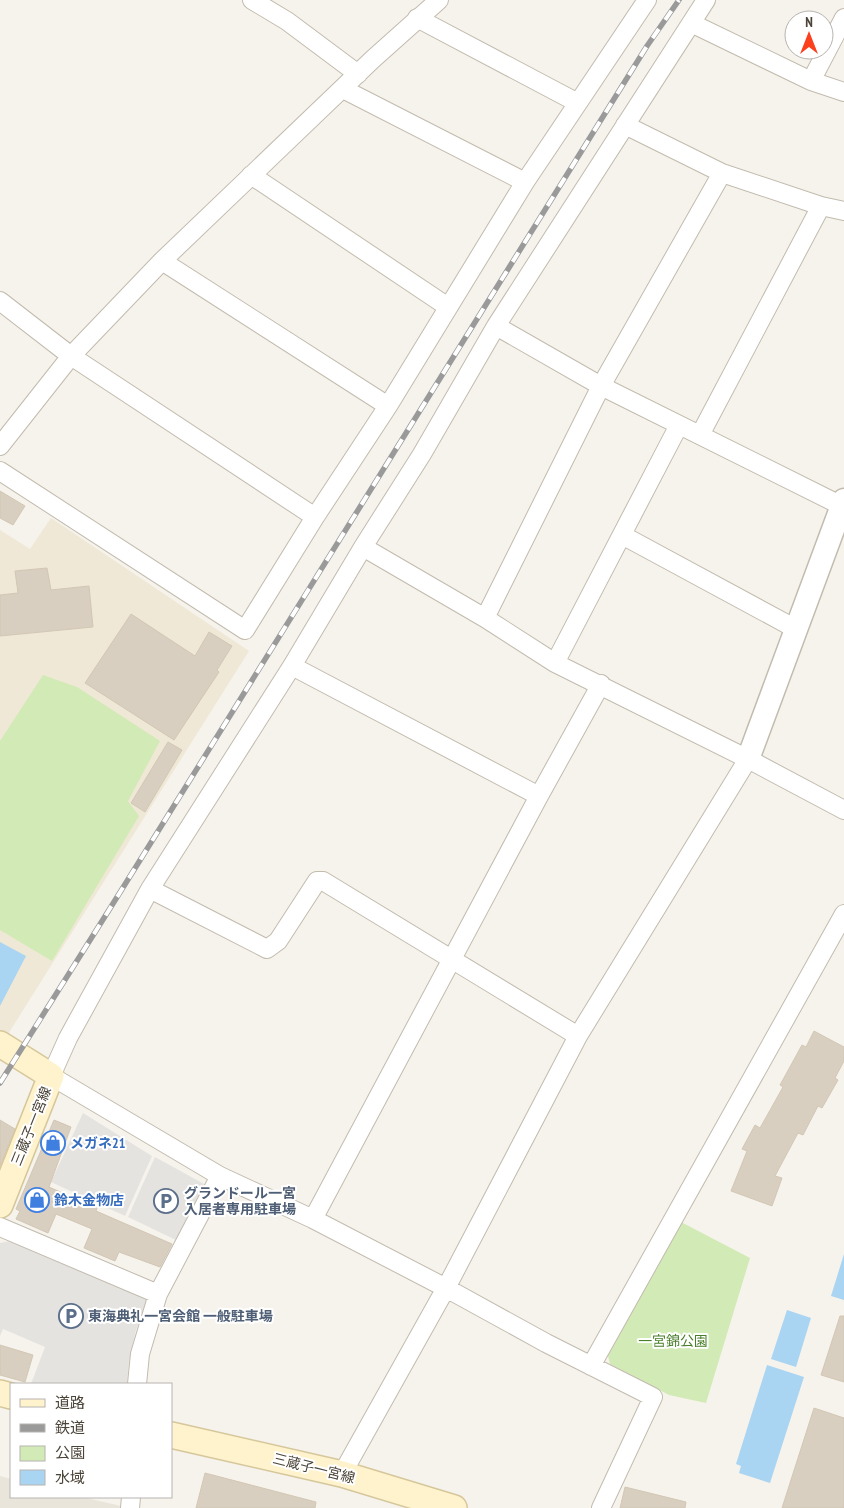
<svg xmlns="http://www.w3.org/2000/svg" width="844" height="1508" viewBox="0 0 844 1508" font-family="'PT Sans Narrow','Noto Sans JP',sans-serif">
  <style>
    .residential { fill: #eae5da }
    .education { fill: #efe8d6 }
    .green { fill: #d2eab5 }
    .parking { fill: #e5e3e0 }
    .water { fill: #a9d4f2 }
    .building { fill: #d8cfc1; stroke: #d3c7b4 }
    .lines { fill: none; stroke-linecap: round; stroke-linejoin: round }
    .minor-casing { stroke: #c2bbae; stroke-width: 20 }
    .tertiary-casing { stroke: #c2bbae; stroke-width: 25 }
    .secondary-casing { stroke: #d6c79b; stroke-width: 28 }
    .minor { stroke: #fff; stroke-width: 18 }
    .tertiary { stroke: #fff; stroke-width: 22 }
    .secondary { stroke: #fff3cd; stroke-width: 25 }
    .rail-casing { stroke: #9a9a9a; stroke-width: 5.5 }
    .rail { stroke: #fff; stroke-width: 4; stroke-dasharray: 11; stroke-linecap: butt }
    .labels { text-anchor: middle; stroke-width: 4; stroke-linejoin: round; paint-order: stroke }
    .street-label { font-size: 14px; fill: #4b4439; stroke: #fff }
    .shop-label { font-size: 14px; font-weight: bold; fill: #366cbe; stroke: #fff; text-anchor: start }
    .service-label { font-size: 14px; font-weight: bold; fill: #4e5e75; stroke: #fff; text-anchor: start }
    .park-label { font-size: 14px; fill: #4a7f2a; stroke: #fff }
  </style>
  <rect width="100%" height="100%" fill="#f6f3ec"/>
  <!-- residential -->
  <path class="residential" d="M0,1476l11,3v18h71l39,9v2h-121z"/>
  <!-- education -->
  <path class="education" d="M51,518l198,133 -241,383 -8,-4v-500l30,19z"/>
  <!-- green -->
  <path class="green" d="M43,675l34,12 83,54 -32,60 11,15 -87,145 -52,-31v-189z
    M681,1222l69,36 -44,145 -37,-8 -59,-31 -2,-8z"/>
  <!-- parking -->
  <path class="parking" d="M83,1113l69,43 -27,60 -74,-34z
    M155,1157l49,27 -26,57 -50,-24z
    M10,1241l134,53 3,8 -11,28 -7,31 -2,23h-96l14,-37 -42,-18 -3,7v-93z"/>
  <!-- water -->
  <path class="water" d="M0,942l26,14 -26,50z
    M844,1254v46l-13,-4z
    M787,1310l24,8 -15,49 -25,-8z
    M767,1365l37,12 -34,106 -31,-10 2,-7 -5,-2z"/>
  <!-- building -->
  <path class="building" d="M0,491l25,15 -12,19 -13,-7z
    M47,568l4,22 38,-4 4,41 -93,9v-41l18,-2 -3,-22z
    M131,614l64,42 14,-24 23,14 -15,24 2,2 -45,68 -89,-57z
    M168,742l14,8 -37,62 -14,-9z
    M814,1031l30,16v14l-9,17 3,2 -16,28 -4,-2 -15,29 -5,-2 -23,43 7,2 -10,28 -41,-15 16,-40 -5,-2 13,-24 5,3 23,-41 -3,-2 22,-40 4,2z
    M0,1120l15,9 -15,37z
    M54,1120l17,7 -22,60 48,21 -1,3 76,33 -12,23 -41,-15 -4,9 -31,-13 8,-19 -36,-15 -8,19 -32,-14 4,-8 -4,-2z
    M840,1316h4v66l-23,-7z
    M0,1345l33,10 -8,27 -25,-7z
    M814,1408l30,10v90h-62z
    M205,1473l111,29 -1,6h-119z
    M625,1487l61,15 -1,6h-65z"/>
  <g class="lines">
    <defs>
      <path id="minor" d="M252,0l35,21 71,53
        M417,18l161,85
        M691,23l120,58 33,11
        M811,81l33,-63
        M343,89l182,93
        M625,125l97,48 99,33
        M251,175l197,132
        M162,261l226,145
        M0,301l71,55 244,161
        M496,326l105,60 241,120
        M700,435l121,-229 23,5
        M0,446l71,-90 91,-95 211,-202 66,-59
        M0,471l245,159 70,-113 73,-111 137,-224 122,-182
        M622,535l174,94
        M363,547l122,71 70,45 193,96 96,51
        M485,618l116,-232 121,-213
        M555,663l124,-238
        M292,666l247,130
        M150,889l117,60 11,-8 39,-60h6l255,155
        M313,1219l226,-423 62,-112
        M0,1227l158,67
        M591,1366l253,-452
        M137,1384l3,-30 18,-60 62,-118
        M342,1474l104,-186 132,-252 170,-277
        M130,1508l1,-11
        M601,1508l52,-111 -107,-54 -100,-55 -133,-69 -93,-43 -169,-100 17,-38 82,-149 142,-223 71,-119 59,-93 74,-128 210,-326"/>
      <path id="tertiary" d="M748,759l96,-259"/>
      <path id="secondary" d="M0,1044l51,32 -51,129
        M0,1393l11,3
        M171,1435l171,39 112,34"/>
    </defs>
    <!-- minor casing -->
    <use href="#minor" class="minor-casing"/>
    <!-- tertiary casing -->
    <use href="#tertiary" class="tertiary-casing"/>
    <!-- secondary casing -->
    <use href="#secondary" class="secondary-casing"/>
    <!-- minor -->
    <use href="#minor" class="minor"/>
    <!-- tertiary -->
    <use href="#tertiary" class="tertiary"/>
    <!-- secondary -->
    <use href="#secondary" class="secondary"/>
    <defs>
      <path id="rail" d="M0,1083l109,-173 538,-864 32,-46"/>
    </defs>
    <!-- rail casing -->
    <use href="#rail" class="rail-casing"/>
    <!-- rail -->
    <use href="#rail" class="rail"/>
  </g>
  <!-- icons -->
  <defs>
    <symbol id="shop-ring" viewBox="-11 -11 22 22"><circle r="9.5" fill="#fff" stroke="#3f7fe0" stroke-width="1.5"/><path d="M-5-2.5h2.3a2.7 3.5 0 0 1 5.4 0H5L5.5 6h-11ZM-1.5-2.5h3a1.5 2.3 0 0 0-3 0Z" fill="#3f7fe0"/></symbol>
    <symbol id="parking-ring" viewBox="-11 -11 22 22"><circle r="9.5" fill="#fff" stroke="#5c6f8a" stroke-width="1.5"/><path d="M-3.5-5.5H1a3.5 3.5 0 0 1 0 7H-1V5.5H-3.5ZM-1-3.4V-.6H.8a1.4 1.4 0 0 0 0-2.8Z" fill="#5c6f8a"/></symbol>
  </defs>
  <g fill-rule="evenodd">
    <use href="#shop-ring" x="39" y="1129" width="28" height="28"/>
    <use href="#shop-ring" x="23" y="1186" width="28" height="28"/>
    <use href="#parking-ring" x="152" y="1187" width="28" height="28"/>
    <use href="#parking-ring" x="57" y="1302" width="28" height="28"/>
  </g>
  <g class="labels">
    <!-- street labels -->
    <g class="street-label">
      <text transform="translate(31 1126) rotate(-68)" y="5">三蔵子一宮線</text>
      <text transform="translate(314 1468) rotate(14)" y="5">三蔵子一宮線</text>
    </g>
    <!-- shop labels -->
    <g class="shop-label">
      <text x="70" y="1148">メガネ21</text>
      <text x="54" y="1205">鈴木金物店</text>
    </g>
    <!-- service labels -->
    <g class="service-label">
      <text x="184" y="1198">グランドール一宮<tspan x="184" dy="16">入居者専用駐車場</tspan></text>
      <text x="88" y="1321">東海典礼一宮会館 一般駐車場</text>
    </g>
    <!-- park labels -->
    <g class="park-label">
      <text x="673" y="1346">一宮錦公園</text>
    </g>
  </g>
  <!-- legend -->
  <rect x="10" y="1383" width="162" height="115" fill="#ffffff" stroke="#b7b4b0"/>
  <rect x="20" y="1399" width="25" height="8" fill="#fff3cd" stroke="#b7b4b0"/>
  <text x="55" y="1408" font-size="15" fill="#4b4439">道路</text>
  <rect x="20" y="1424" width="25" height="8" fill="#9a9a9a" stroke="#b7b4b0"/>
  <text x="55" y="1433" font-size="15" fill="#4b4439">鉄道</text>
  <rect x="20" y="1446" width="25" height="15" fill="#d2eab5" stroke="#b7b4b0"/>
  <text x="55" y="1458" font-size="15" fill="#4b4439">公園</text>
  <rect x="20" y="1470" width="25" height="15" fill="#a9d4f2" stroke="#b7b4b0"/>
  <text x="55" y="1483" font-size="15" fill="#4b4439">水域</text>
  <!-- north arrow -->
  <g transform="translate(809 35)"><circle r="24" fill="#ffffff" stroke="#b7b4b0"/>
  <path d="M0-4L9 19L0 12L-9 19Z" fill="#fc3f1d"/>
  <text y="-8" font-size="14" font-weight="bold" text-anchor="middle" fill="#4b4439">N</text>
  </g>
</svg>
